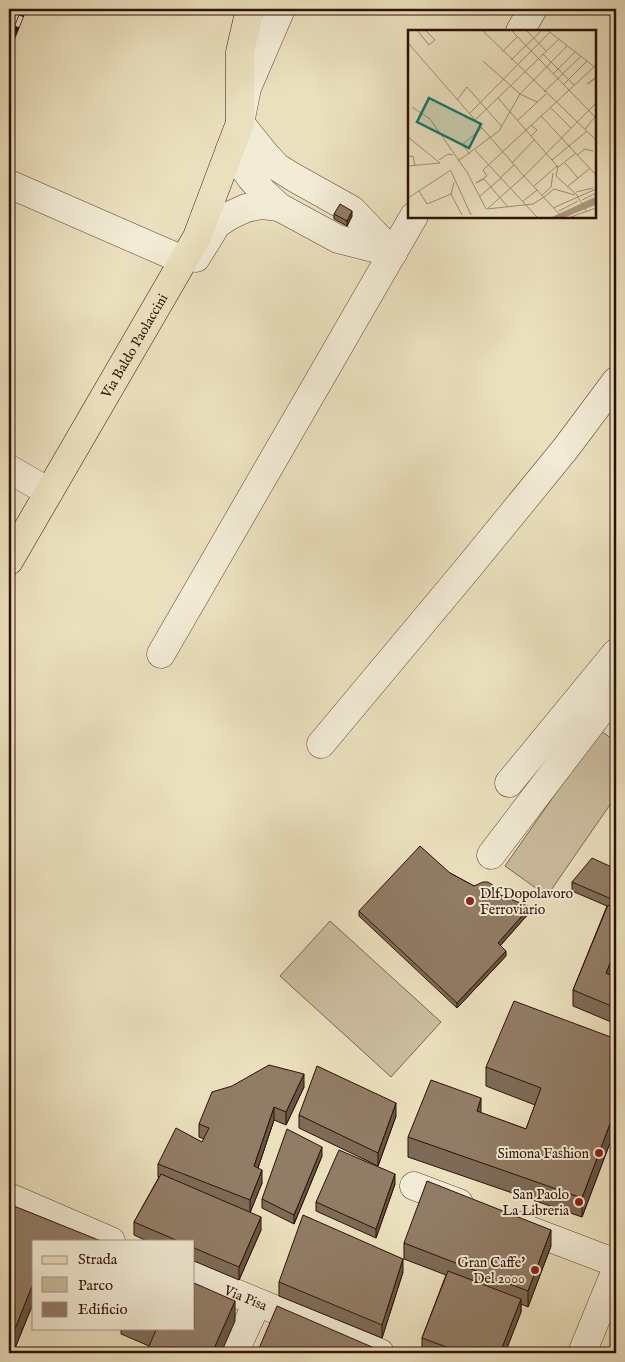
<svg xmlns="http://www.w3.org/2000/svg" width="625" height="1362" viewBox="0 0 625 1362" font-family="'IM FELL English',serif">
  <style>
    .green { fill: #cbbd9f; stroke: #7d6652 }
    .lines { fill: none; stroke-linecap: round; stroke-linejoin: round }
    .minor-casing { stroke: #5e4433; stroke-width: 29 }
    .major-casing { stroke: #2f1005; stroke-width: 29 }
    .minor { stroke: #f2ebd5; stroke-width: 28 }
    .major { stroke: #ebe0be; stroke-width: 28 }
    .rail-casing { stroke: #2f1005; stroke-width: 5.5 }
    .rail { stroke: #f2ebd5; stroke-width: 4; stroke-dasharray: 11; stroke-linecap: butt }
    .wall { fill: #7d6b57; stroke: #2f1005 }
    .shaded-wall { fill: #665747; stroke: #2f1005 }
    .building { fill: #917c65; stroke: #2f1005 }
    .poi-dot { fill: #8f2418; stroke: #f2ebd5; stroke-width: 2 }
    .labels { text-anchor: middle; stroke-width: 4; stroke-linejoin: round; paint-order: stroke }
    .street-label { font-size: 14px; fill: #2f1005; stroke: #f2ebd5 }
    .poi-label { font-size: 14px; fill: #2f1005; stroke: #f2ebd5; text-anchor: end }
    .inset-road { fill: none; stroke: #a08d74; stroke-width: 1 }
    .view { fill: #0f766e; fill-opacity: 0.15; stroke: #0f766e; stroke-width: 2.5 }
    .inset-edge { fill: none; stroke: #2f1005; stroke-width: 2.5 }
  </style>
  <rect width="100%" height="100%" fill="#ebe0be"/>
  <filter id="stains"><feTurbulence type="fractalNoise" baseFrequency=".004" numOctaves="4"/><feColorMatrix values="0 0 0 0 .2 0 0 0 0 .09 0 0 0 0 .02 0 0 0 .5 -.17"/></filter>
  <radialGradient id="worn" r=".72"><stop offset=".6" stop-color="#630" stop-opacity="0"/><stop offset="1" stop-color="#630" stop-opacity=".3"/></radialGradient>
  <!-- green -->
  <path class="green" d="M600,730l16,12v54l-69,100 -42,-30z
    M330,921l111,101 -50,55 -111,-101z"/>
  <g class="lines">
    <defs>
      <g id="minor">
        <path d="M281,9l-34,79 -7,35 25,31 12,13 16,10 59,33 41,43"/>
        <path d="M520,31l13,-22"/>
        <path d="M230,149l21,29 12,14 16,15 59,32 55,14"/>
        <path d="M9,184l174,76"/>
        <path d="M196,258l21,-34 14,-9 15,-7 16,-3 17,2"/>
        <path d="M9,469l40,23"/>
        <path d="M161,654l253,-438"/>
        <path d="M321,744l147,-176 98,-120 50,-67"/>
        <path d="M509,783l107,-130"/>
        <path d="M491,855l125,-164"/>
        <path d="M414,1186l45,17"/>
        <path d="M9,1197l102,44"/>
        <path d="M516,1225l100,38"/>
        <path id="s1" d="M194,1276l186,77"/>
        <path d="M234,1353l23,-50"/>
        <path d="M582,1353l34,-83"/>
      </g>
      <g id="major">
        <path id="s2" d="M9,561l188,-324 43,-114v-71l10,-43"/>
      </g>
    </defs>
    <!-- minor casing -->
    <use href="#minor" class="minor-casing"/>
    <!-- major casing -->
    <use href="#major" class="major-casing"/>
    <!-- minor -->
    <use href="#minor" class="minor"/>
    <!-- major -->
    <use href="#major" class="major"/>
    <defs>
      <path id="rail" d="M9,47l15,-38"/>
    </defs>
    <!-- rail casing -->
    <use href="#rail" class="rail-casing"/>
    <!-- rail -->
    <use href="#rail" class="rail"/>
  </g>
  <!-- wall -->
  <path class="wall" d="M334,214l18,2 -5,10 -13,-7z
    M616,869v96l-4,10 4,3v46l-43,-18v-16l34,-84 -35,-15v-9z
    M450,873l24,13 24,8 32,18 -30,34 6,10 -49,52 -98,-92v-5z
    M616,1039v88l-34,90 -174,-60v-20l73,-24 45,16 9,-24 -49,-19v-19z
    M304,1087l-18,38 -12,-5 -16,48 4,15 -12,29 11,18 -22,50 -45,-19v-20h-47l-13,-6v-13l25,-45h-1v-13l44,-22 2,-3 -5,-2v-13z
    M299,1115l97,1 -18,50 -79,-38z
    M322,1156l-28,68 -32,-16v-9z
    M395,1184l-19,54 -60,-27v-9z
    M34,1241v65h-2l-19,47h-4z
    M404,1243l147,3 -23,61 -7,-3v8l-16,41h-76l-7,-2v-13l24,-63 -42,-16z
    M403,1272l-21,66 -103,-42v-14z
    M235,1321l-86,25 -28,-12v-6h73z"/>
  <!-- shaded-wall -->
  <path class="shaded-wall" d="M352,211v5l-5,10v-5z
    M530,907v5l-32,36v-5z
    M616,949v16l-10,24v-16z
    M506,951v5l-49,52v-5z
    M304,1074v13l-18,38v-13z
    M481,1098v19l-4,-6z
    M396,1103v13l-18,50v-13z
    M274,1107v13l-20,60v-14z
    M616,1108v19l-34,90v-19z
    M322,1147v9l-28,68v-9z
    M262,1170v13l-12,30v-13z
    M395,1174v10l-19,54v-9z
    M261,1217v13l-22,50v-13z
    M551,1230v16l-23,61v-16z
    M403,1259v13l-21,66v-13z
    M32,1286v20l-19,47h-4v-9z
    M521,1299v13l-16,41h-5z
    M235,1301v20l-14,32h-9z"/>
  <!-- building -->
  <path class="building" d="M340,204l12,7 -5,10 -13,-7z
    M420,846l30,27 24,13 9,-4h5l6,4 4,8 32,13 -32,36 8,8 -49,52 -98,-92z
    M592,858l24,11v32l-44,-19z
    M608,905l8,4v40l-10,24 10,5v30l-43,-18z
    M514,1001l102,38v69l-34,90 -174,-61 23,-57 50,18 -4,13 49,18 15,-41 -55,-21z
    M269,1065l35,9 -18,38 -12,-5 -20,59 8,4 -12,30 -92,-36 18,-36 26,14 7,-14 -10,-4 13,-32 20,-6z
    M317,1066l79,37 -18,50 -79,-38z
    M287,1129l35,18 -28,68 -32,-16z
    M339,1150l56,24 -19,55 -60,-27z
    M161,1174l100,43 -22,50 -45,-19v-7h-16l-44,-19z
    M427,1181l124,49 -23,61 -124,-48z
    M9,1204l92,37h-67v46l-2,-1 -23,58z
    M303,1215l100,44 -21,66 -103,-43z
    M448,1271l73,28 -21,54h-37l-41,-15z
    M194,1283l41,18 -23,52h-66l10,-23 -3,-2h41z
    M277,1306l109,47h-129z"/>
  <!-- markers -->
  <g class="poi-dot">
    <circle cx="470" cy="901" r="5"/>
    <circle cx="599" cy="1153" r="5"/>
    <circle cx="579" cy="1202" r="5"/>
    <circle cx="535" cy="1270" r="5"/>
  </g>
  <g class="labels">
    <!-- street labels -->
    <g class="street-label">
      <text dy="5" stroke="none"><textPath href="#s2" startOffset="249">Via Baldo Paolaccini</textPath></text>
      <text dy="5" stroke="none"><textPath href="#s1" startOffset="56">Via Pisa</textPath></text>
    </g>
    <!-- poi labels -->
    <g class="poi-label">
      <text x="480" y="898" text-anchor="start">Dlf Dopolavoro<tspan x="480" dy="16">Ferroviario</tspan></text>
      <text x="589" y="1158">Simona Fashion</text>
      <text x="569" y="1199">San Paolo<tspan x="569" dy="16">La Libreria</tspan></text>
      <text x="525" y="1267">Gran Caffe'<tspan x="525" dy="16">Del 2000</tspan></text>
    </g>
  </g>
  <!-- overview -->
  <g transform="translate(408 30)">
    <rect width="188" height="188" fill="#ebe0be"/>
    <path d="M187,167v8l-29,12h-14z" fill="#ab997f"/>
    <path class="inset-road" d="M9,0l12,15 6,-5 -10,-10M74,0l114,110M103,0l85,88M118,0l20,21M139,0l49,38M0,13l116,133 72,-73M94,22l15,-15M135,24l31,31M103,30l31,-30M75,31l37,33 17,8M145,44l22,-22M187,48l-8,6 9,-6M155,55l24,-24M136,62l37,-36M90,68l60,69 -2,9M49,70l10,-13 35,40M4,77l18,12 37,53 19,37M142,77l21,21M61,84l81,-82M133,86l55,59M67,90l84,-81M109,91l29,-27M177,99l10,-12M123,106l6,-6 -6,-5M0,107l32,26M67,120l62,67M62,124l-8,-9 20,-17M169,125l8,-6 8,2M0,127l5,-1 2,10M31,130l9,-6 5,1M144,130l35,-29M50,131l41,-30 21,-37 47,-48M104,133l22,-23M157,133l13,15M0,136l32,-3M149,138l19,-15M43,141l20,44M148,146l20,18 11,18M93,147l13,-12M76,149l-8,4 11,-7 -4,-6 111,-103M76,149l24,28M46,152l-3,12 11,21M126,156l23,-20M159,157l22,-18M11,161l8,13 24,-10M168,162l17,-4M134,165l9,-8 2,-14M71,167l22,-19M136,167l10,-8 21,6M0,168l43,-28M174,170l14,-7M114,172l15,-12M145,178l43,-19M79,179l37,-33 38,41M79,179l46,-5 11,-7M151,181l19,-10M163,187l25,-9"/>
    <path class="view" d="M21,68l52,26 -12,24 -52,-26z"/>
    <rect width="188" height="188" class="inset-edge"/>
  </g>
  <!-- margin -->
  <rect width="625" height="1362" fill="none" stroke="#ebe0be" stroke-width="30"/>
  <rect x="10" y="10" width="605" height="1342" fill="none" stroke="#2f1005" stroke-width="2.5"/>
  <rect x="15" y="15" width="595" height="1332" fill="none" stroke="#2f1005"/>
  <!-- legend -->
  <rect x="32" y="1240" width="162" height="90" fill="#f2ebd5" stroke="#a49382"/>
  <rect x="42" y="1256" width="25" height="8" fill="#ebe0be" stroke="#a49382"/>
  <text x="78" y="1264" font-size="15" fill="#2f1005">Strada</text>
  <rect x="42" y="1277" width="25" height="15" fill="#cbbd9f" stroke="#a49382"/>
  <text x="78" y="1290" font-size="15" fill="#2f1005">Parco</text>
  <rect x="42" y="1302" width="25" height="15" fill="#917c65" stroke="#a49382"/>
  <text x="78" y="1314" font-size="15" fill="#2f1005">Edificio</text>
  <rect width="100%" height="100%" filter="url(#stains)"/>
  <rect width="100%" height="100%" fill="url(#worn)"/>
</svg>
